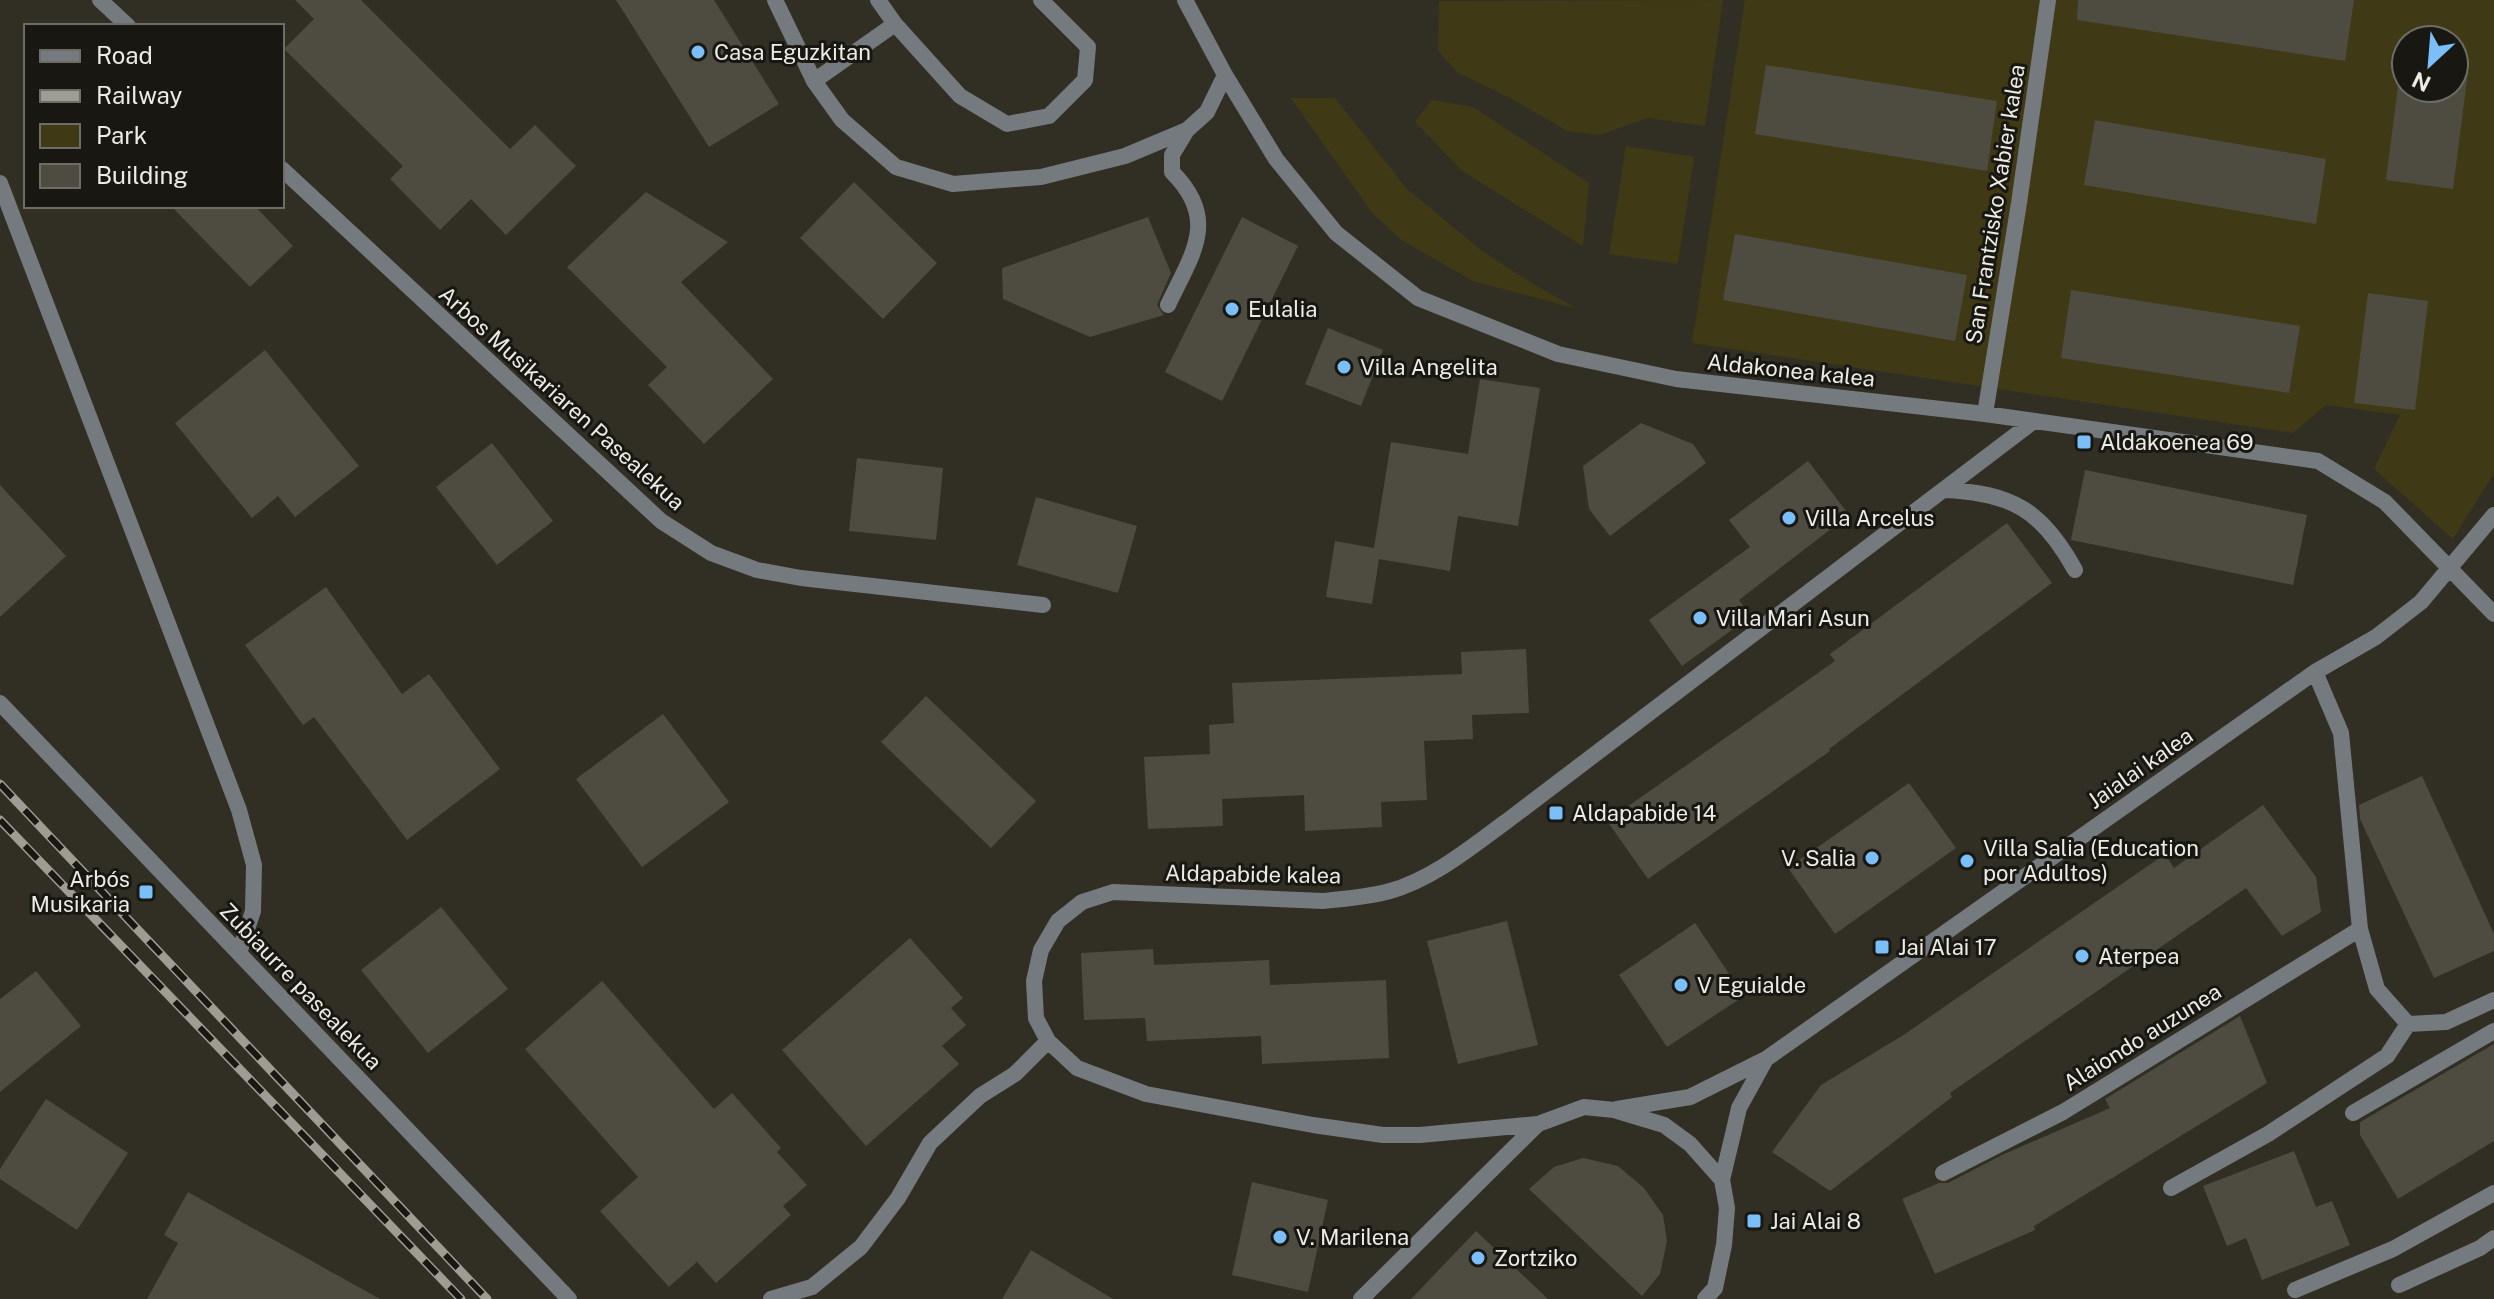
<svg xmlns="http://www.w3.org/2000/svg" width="2494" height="1299" viewBox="0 0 2494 1299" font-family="'Public Sans',sans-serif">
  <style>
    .green { fill: #403916; fill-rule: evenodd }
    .building { fill: #4e4b40 }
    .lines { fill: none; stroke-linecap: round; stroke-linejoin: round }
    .service { stroke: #757a7e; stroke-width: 16 }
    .minor { stroke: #757a7e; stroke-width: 16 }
    .rail-casing { stroke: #9e9c93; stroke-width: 9 }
    .rail { stroke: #181712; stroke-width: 6; stroke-dasharray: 18; stroke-linecap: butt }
    .poi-dot { fill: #7abff8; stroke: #181712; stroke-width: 3 }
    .labels { text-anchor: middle; stroke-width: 6; stroke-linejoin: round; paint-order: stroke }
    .poi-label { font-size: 22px; fill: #ecebe4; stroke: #181712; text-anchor: start }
    .street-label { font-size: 22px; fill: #ecebe4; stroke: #181712 }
  </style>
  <rect width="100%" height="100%" fill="#312f24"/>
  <!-- green -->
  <path class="green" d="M1723,0l-18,126 -58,-8 -47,17 -33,-4 -55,-32 -55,-27 -19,-22 1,-49z
    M1745,0h749v473l-41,66 -79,-70 26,-54 -74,-10 -33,28 -601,-90zM2406,40h48v48h-48z
    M1291,98h44l72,91 74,61 47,31 50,28 -105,-28 -70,-40 -30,-27z
    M1431,100l42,7 116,76 -6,63 -121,-75 -47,-49z
    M1626,146l68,11 -16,107 -69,-10z"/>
  <!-- building -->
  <path class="building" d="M295,0h66l149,149 25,-24 41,41 -70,69 -35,-36 -31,31 -50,-51 13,-13 -119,-117 30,-30z
    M616,0h98l65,104 -70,43z
    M2078,0h276l-9,61 -268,-41z
    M2401,63l5,1v24h48v-18l14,2 -15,117 -67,-9z
    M1766,65l231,36 -10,70 -232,-37z
    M2095,120l231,39 -10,65 -232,-39z
    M854,182l83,81 -54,56 -83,-81z
    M646,192l82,50 -47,40 92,97 -69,65 -56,-59 19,-18 -100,-100z
    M171,206h84l38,40 -43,41z
    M1148,217l23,56 -14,32 7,10 -74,22 -87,-38 -1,-31z
    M1242,217l56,29 -76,155 -57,-29z
    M1735,234l232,41 -12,66 -232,-41z
    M2071,290l229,36 -11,67 -228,-35z
    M2368,293l60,8 -13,109 -61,-7z
    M1328,328l55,22 -22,56 -56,-22z
    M265,350l94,116 -64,51 -17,-21 -26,22 -77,-95z
    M1480,379l60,9 -22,138 -60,-10 -8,55 -71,-12 -7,45 -46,-7 9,-56 39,7 17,-106 77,12z
    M1641,423l52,21 13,19 -96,73 -21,-27 -6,-43z
    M492,443l61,78 -56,44 -61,-78z
    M857,458l86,10 -7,72 -87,-9z
    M1808,461l41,54 -110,85 12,16 -69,50 -33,-46 101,-73 -21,-27z
    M2085,470l222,45 -14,70 -222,-45z
    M0,485l66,71 -66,61z
    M1036,497l101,29 -19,67 -101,-28z
    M2007,523l45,60 -223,166 1,2 -182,128 -41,-58 228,-160 -5,-7z
    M326,587l76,107 27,-20 71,95 -93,71 -93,-123 -11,8 -58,-80z
    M1526,649l3,64 -57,2 1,24 -49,2 3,59 -46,2 1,25 -77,4 -1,-36 -82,4 1,27 -75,3 -4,-72 66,-3 -1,-29 25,-2 -2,-40 230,-9 -1,-22z
    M926,696l110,105 -45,47 -110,-106z
    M663,714l66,88 -87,65 -66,-88z
    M2422,776l72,158v17l-60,27 -74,-159 -1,-14z
    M1909,783l47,65 -121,86 -47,-66z
    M2263,805l53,72 5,35 -39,24 -36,-48 -296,205 2,4 -122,94 -58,-39 49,-67 84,-51 260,-180 9,14z
    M441,907l67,82 -80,64 -67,-83z
    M1507,921l31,124 -80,19 -31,-123z
    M1695,923l49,73 -77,51 -48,-72z
    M910,938l53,60 -12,10 15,17 -24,21 17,18 -93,82 -84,-96z
    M1153,949l1,16 115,-5 1,25 116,-5 3,78 -127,6 -1,-28 -114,5 -2,-23 -61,2 -3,-67z
    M36,971l45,55 -81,66v-93z
    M602,981l112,128 18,-16 49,55 -4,4 30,33 -24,21 8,9 -75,68 -19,-21 -28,25 -69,-76 38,-34 -113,-128z
    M2240,1016l27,67 -233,143 1,4 -100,44 -33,-75 37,-16h9l54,-28 108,-47 -5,-9z
    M2494,1044v97l-96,58 -38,-64v-13z
    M46,1099l82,54 -51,77 -77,-51v-10z
    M2294,1151l22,56 16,-6 18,44 -88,35 -16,-42 -19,8 -24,-60z
    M1583,1158l35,8 26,22 19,27 4,26 -7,33 -18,22 -113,-107 25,-22z
    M1252,1182l76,18 -20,92 -76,-17z
    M188,1192l192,107h-233l31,-56 -14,-8z
    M1476,1231l72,68h-137z
    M1031,1250l82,49h-111z"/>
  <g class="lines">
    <!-- service -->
    <path class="service" d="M878,0l17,24 65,72 47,28 42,-8 36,-36 3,-33 -47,-47
      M814,81l81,-57
      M2353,1113l141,-82
      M2399,1285l81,-37 14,-10"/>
    <!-- minor -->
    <path class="minor" d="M100,0l28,26
      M775,0l39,81 28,39 54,47 57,17 88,-7 84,-21 62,-26 20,-18 18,-37
      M1185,0l40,75 51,84 60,74 82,65 140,56 118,25 309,35 333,47 67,41 109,112
      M282,169l379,352 50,32 46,17 44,8 242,27
      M0,183l239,627 15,55 -1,46 -14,42
      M1168,305c24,-51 52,-85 4,-133v-17l15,-25
      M1985,414l34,-211 29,-203
      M1945,490c67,3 97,20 130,80
      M2315,672l26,61 19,196 17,60 31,35 38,-2 48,-22
      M0,703l569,596
      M1617,1109l73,-12 76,-38
      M1943,1173l120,-61 297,-183
      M1722,1180l-32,-36 -26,-19 -50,-15 -30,-3 -46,17 -118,11h-37l-70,-10 -167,-31 -69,-26 -29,-27 -12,-23 -2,-37 7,-31 17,-29 24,-19 31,-10 210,9c22,-2 45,-4 67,-10 43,-12 81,-44 117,-70l527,-400
      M2171,1188l97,-54 119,-78 21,-32
      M2295,1290l98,-41 101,-56
      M771,1299l41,-12 49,-40 37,-49 32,-55 50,-47 35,-22 33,-33
      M1361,1299l177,-175
      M1705,1299l10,-11 9,-43 3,-37 -5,-28 11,-46 6,-26 27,-49 549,-387 61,-35 45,-35 73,-87"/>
    <defs>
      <path id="rail" d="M0,784l487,515
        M0,820l461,479"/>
    </defs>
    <!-- rail casing -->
    <use href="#rail" class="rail-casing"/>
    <!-- rail -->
    <use href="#rail" class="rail"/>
  </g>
  <!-- markers -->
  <g class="poi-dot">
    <circle cx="698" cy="52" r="8"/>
    <circle cx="1232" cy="309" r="8"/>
    <circle cx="1344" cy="367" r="8"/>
    <rect x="2076" y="434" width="16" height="16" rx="4"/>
    <circle cx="1789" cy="518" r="8"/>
    <circle cx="1700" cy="618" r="8"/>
    <rect x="1548" y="805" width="16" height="16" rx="4"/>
    <circle cx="1872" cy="858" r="8"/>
    <circle cx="1967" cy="861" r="8"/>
    <rect x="138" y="884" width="16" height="16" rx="4"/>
    <rect x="1874" y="939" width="16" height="16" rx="4"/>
    <circle cx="2082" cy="956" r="8"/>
    <circle cx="1681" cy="985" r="8"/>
    <rect x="1746" y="1213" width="16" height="16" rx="4"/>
    <circle cx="1280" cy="1237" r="8"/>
    <circle cx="1478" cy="1258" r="8"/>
  </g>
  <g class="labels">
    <!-- poi labels -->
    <g class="poi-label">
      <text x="714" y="60">Casa Eguzkitan</text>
      <text x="1248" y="317">Eulalia</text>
      <text x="1360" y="375">Villa Angelita</text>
      <text x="2100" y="450">Aldakoenea 69</text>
      <text x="1805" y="526">Villa Arcelus</text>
      <text x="1716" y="626">Villa Mari Asun</text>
      <text x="1572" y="821">Aldapabide 14</text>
      <text x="1983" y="856">Villa Salia (Education<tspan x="1983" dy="25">por Adultos)</tspan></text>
      <text x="1856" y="866" text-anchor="end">V. Salia</text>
      <text x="130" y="887" text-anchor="end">Arbós<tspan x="130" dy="25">Musikaria</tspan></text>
      <text x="1898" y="955">Jai Alai 17</text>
      <text x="2098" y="964">Aterpea</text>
      <text x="1697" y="993">V Eguialde</text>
      <text x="1770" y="1229">Jai Alai 8</text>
      <text x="1296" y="1245">V. Marilena</text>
      <text x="1494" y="1266">Zortziko</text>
    </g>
    <!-- street labels -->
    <g class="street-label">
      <text transform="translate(1995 204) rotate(-81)" y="8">San Frantzisko Xabier kalea</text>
      <text transform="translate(1791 370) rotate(6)" y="8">Aldakonea kalea</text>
      <text transform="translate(562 398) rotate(42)" y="8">Arbos Musikariaren Pasealekua</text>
      <text transform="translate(2140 768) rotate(-35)" y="8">Jaialai kalea</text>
      <text transform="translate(1253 874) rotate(1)" y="8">Aldapabide kalea</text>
      <text transform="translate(301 986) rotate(46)" y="8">Zubiaurre pasealekua</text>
      <text transform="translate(2142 1037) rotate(-32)" y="8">Alaiondo auzunea</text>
    </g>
  </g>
  <!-- legend -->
  <rect x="24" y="24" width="260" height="184" fill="#181712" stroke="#6d6c66" stroke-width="2"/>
  <rect x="40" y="50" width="40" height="12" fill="#757a7e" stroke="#6d6c66" stroke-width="2"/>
  <text x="96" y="64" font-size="24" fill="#ecebe4">Road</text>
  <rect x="40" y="90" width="40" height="12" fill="#9e9c93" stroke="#6d6c66" stroke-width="2"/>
  <text x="96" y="104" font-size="24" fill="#ecebe4">Railway</text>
  <rect x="40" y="124" width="40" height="24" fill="#403916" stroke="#6d6c66" stroke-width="2"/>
  <text x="96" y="144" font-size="24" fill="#ecebe4">Park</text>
  <rect x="40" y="164" width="40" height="24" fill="#4e4b40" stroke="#6d6c66" stroke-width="2"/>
  <text x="96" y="184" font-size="24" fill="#ecebe4">Building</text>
  <!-- north arrow -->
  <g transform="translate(2430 64) rotate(206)"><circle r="38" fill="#181712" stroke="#6d6c66" stroke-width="2"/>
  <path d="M0-6L14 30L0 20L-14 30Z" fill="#7abff8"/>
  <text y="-12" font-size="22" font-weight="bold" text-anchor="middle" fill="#ecebe4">N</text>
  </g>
</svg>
